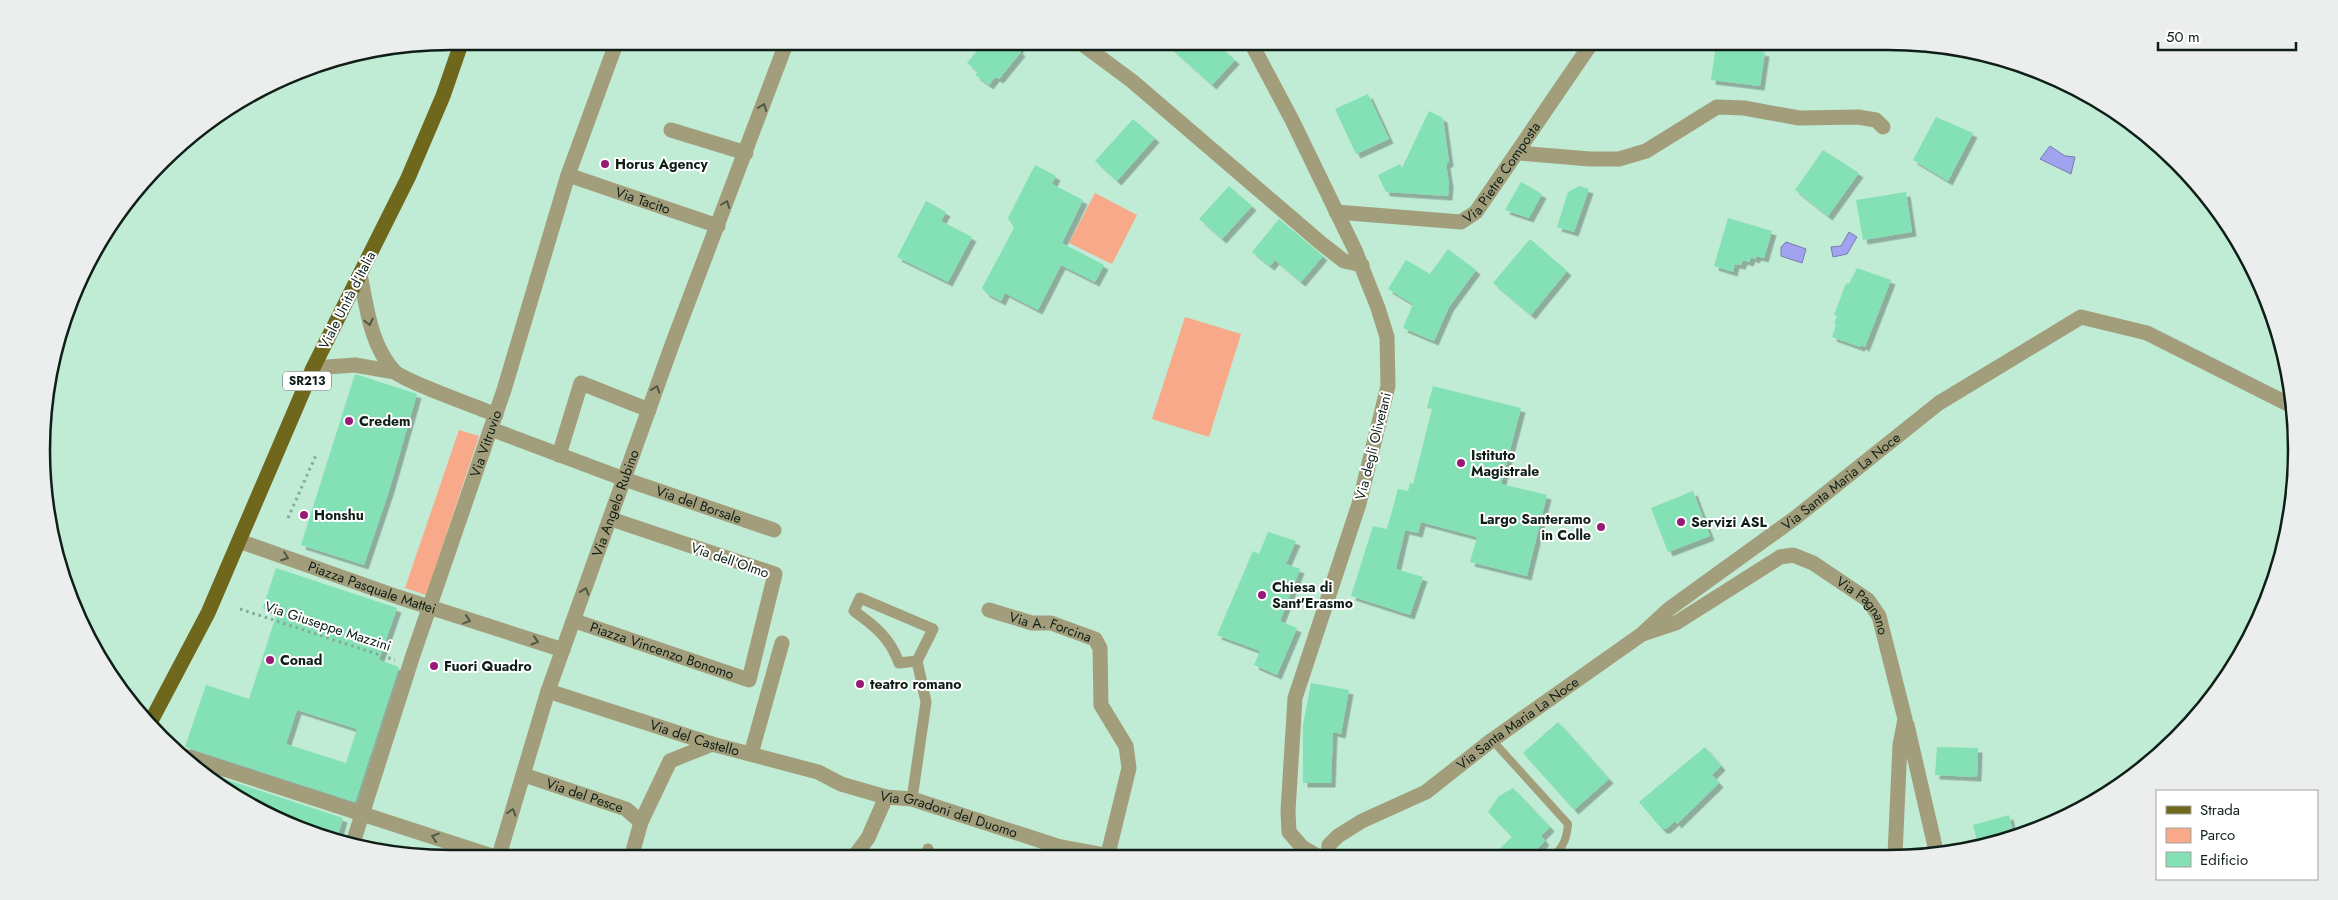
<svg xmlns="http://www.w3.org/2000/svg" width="2338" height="900" viewBox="0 0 2338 900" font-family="Jost,sans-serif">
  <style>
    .green { fill: #f8a989 }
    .water { fill: #a2a3f0; stroke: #767baf }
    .building { fill: #83e1b5; fill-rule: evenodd; filter: url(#shadow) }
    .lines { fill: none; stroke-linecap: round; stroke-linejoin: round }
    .path { stroke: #86a897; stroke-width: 3; stroke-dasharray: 2.5 4; stroke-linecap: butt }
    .service { stroke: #a29e7b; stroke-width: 8 }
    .pedestrian { stroke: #a29e7b; stroke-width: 11 }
    .minor { stroke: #a29e7b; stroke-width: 15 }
    .tertiary { stroke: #a29e7b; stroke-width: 15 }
    .primary { stroke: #6f671c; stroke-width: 15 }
    .oneway { stroke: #515845 }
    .poi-dot { fill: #971b74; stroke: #fff; stroke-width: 2 }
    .labels { text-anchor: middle; stroke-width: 4; stroke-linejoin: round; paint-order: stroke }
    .shield { fill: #fff; stroke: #57625d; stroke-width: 1 }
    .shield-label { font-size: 12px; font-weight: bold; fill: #0f1f18 }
    .poi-label { font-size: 14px; font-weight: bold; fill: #0f1f18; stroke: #fff; text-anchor: start }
    .street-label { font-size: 14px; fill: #0f1f18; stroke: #fff }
    .rim { fill: none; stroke: #0f1f18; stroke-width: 2.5 }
  </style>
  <defs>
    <filter id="shadow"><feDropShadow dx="4.5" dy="4.5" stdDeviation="0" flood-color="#0004"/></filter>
  </defs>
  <rect width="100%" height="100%" fill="#c0ebd5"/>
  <!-- green -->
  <path class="green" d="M1095,193l42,22 -25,49 -43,-21z
    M1185,317l56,17 -32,103 -57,-18z
    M459,430l20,6 -53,159 -21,-7z"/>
  <!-- water -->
  <path class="water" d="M2050,146l15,10 10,1 -4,17 -31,-15z
    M1849,232l8,5 -10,17 -14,3 -2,-10 10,-1z
    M1786,242l20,7 -4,14 -21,-7v-9z"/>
  <!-- building -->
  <path class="building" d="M985,41h39l-6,8 3,3 -22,27 -4,-2 -6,8 -14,-10 3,-3 -11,-9z
    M1163,41h51l21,19 -23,25z
    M1716,45l49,7 -5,34 -49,-6z
    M1368,94l21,45 -33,15 -21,-45z
    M1429,111l14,7 6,44 -3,2 3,19 -1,13 -62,-4 -8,-17 22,-11 2,4z
    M1936,117l37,16 -25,48 -35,-21z
    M1133,119l22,19 -38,43 -22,-20z
    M1823,150l36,23 -31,43 -33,-26z
    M1035,165l21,11 -4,8 31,16 -21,43 42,22 -9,17 -34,-17 -23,45 -33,-17 -4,8 -15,-8 -4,-5 32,-60 -6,-10z
    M1521,182l21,12 -13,24 -24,-8z
    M1229,186l23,20 -30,33 -23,-20z
    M1579,186l10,3 -15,43 -17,-5 11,-35z
    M1906,192l6,40 -49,8 -7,-40z
    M926,201l20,11 -5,9 31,16 -24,45 -51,-25z
    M1728,218l44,13 -8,27 -7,-2 -2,3 -4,-2 -2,5 -6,-2 -2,5 -6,-1 -2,8 -19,-6z
    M1279,219l44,37 -22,26 -26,-22 -5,6 -18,-14z
    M1530,239l37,32 -36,44 -38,-32z
    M1448,249l28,21 -27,37 -15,34 -31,-13 10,-24 -25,-15 18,-29 24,14z
    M1857,268l34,12 -26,67 -4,-2 -1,2 -28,-10 4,-12 -2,-1 3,-8 -3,-1 12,-32 3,1z
    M355,374l62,20 -28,97 -25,74 -63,-20z
    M1433,386l88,22 -20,76 46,11 -20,81 -57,-14 7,-25 -56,-15 -3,11 -13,-3 -9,39 27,8 -13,38 -59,-19 22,-70 14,3 11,-40 10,2 2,-8 3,1 19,-75 -5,-1z
    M1693,491l17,45 -42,16 -17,-44z
    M1268,532l28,9 -10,23 14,5 -20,52 17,7 -20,47 -23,-10 6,-14 -43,-16 36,-84 6,3z
    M276,568l121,40 -18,52 20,7 -44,135 -170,-55 21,-62 43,14 28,-86 -14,-5zM297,710l60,19 -11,34 -60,-19z
    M1311,683l38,7 -8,44 -8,-2 -2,51h-28v-58z
    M1558,722l51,57 -35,31 -51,-57z
    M1705,747l16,19 -9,9 7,8 -42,41 -2,-3 -9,8h-4l-23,-27z
    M1937,747l41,1 -1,29 -42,-2z
    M197,770l146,48 -7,24 -67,-25z
    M1513,788l37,39 -9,9 4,5 -15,15h-38l20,-19 -24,-25 11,-16z
    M2009,815l4,18 -35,11 -5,-19z"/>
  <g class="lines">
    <!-- path -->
    <path class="path" d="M288,518l28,-63
      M240,609l155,51"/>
    <!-- service -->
    <path class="service" d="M1492,740l76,84c-1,13 -4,22 -14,32"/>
    <!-- pedestrian -->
    <path class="pedestrian" d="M860,598l73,31 -16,32 -18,2c-9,-25 -24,-37 -45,-52z
      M912,799l14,-97 -9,-41
      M925,858l3,-9"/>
    <!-- minor -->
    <g class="minor">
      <path d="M1042,41h5"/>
      <path d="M1078,41l54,40 190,163 22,17 18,4"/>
      <path d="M1250,41l42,79 63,130 23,58 9,29 1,49 -29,118 -64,194 -7,113 1,21 13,15 17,10"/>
      <path d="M671,130l75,23"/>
      <path d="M1519,153l71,6h29l27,-8 71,-44 27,1 55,10 59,-1 18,3 7,7"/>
      <path id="s1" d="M568,175l150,51"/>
      <path id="s2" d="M1336,212l125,10 15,-10 117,-171"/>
      <path d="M360,274c7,34 10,70 34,97 9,10 84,36 102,44"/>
      <path d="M313,368l42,-3 40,7"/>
      <path id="s3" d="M491,429l133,50 150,51"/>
      <path d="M559,455l22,-72 68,27"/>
      <path id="s4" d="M239,541l159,56 165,53"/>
      <path id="s5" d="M989,610l43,13h19l44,16 5,9 1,57 25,41 3,22 -21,86"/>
      <path id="s6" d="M575,621l174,59 26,-106 -164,-55"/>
      <path id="s7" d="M1643,634l33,-11 104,-66 13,-2 20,8 55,37 11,16 26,103 -5,26 -5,110"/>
      <path id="s8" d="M548,691l164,53 106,28 23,12 45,13 26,2 145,47 59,11"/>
      <path d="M1907,725l30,130"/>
      <path d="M751,754l31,-111"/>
      <path d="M184,756l317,103"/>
      <path id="s9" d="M524,775l102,34 15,13"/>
      <path id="s10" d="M1328,857l1,-12 9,-9 24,-15 64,-29 66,-52 150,-106 27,-25 126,-91 144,-115 142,-86 66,16 147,74"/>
      <path d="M631,858l10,-36 29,-61 42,-17"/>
      <path d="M853,858l15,-20 18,-41"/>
      <path id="s11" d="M498,859l50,-168 125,-349 114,-301"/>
    </g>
    <!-- tertiary -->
    <path class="tertiary" id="s12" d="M352,846l61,-191 91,-265 64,-215 49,-134"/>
    <!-- primary -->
    <path class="primary" d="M151,721l57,-108 105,-245 95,-190 35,-82 19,-55"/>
  </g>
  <!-- one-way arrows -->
  <defs><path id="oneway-chevron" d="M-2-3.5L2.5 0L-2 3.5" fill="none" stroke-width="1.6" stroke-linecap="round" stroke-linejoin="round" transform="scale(1.25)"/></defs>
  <g class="oneway">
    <use href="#oneway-chevron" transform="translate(763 107) rotate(-70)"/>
    <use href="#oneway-chevron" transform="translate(726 204) rotate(-69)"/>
    <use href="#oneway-chevron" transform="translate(369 322) rotate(77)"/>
    <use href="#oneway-chevron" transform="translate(656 389) rotate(-70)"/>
    <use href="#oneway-chevron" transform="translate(285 557) rotate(20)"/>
    <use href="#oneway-chevron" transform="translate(585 591) rotate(-71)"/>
    <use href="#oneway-chevron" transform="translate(467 620) rotate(18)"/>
    <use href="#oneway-chevron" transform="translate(535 641) rotate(17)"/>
    <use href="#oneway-chevron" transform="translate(512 812) rotate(-73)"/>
    <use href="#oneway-chevron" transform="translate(435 837) rotate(-162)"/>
  </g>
  <!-- markers -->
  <g class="poi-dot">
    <circle cx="605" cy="164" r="5"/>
    <circle cx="349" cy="421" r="5"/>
    <circle cx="1461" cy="463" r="5"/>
    <circle cx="304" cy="515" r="5"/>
    <circle cx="1681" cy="522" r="5"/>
    <circle cx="1601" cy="527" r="5"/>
    <circle cx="1262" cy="595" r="5"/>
    <circle cx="270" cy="660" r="5"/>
    <circle cx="434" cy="666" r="5"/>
    <circle cx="860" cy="684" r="5"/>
  </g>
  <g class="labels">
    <!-- shield labels -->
    <rect class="shield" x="283" y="371.5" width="48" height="19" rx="4"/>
    <g class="shield-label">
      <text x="307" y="385">SR213</text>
    </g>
    <!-- poi labels -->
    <g class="poi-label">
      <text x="615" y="169">Horus Agency</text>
      <text x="359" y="426">Credem</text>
      <text x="1471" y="460">Istituto<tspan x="1471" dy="16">Magistrale</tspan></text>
      <text x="314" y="520">Honshu</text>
      <text x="1591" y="524" text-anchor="end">Largo Santeramo<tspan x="1591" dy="16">in Colle</tspan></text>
      <text x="1691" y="527">Servizi ASL</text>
      <text x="1272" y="592">Chiesa di<tspan x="1272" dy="16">Sant'Erasmo</tspan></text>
      <text x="280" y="665">Conad</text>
      <text x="444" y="671">Fuori Quadro</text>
      <text x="870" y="689">teatro romano</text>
    </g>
    <!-- street labels -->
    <g class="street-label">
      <text dy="5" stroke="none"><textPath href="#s2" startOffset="190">Via Pietre Composta</textPath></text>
      <text dy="5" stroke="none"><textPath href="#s1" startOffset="79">Via Tacito</textPath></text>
      <text transform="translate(347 300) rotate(-63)" y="5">Viale Unità d'Italia</text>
      <text dy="5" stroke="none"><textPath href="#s12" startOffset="424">Via Vitruvio</textPath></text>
      <text transform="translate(1373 446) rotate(-76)" y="5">Via degli Olivetani</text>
      <text dy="5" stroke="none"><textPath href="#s10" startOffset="642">Via Santa Maria La Noce</textPath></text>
      <text dy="5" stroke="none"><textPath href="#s11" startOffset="375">Via Angelo Rubino</textPath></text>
      <text dy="5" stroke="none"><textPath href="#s3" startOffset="221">Via del Borsale</textPath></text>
      <text transform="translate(730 560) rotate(19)" y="5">Via dell'Olmo</text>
      <text dy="5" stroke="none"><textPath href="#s4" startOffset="141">Piazza Pasquale Mattei</textPath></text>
      <text dy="5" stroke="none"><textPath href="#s7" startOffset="260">Via Pagnano</textPath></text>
      <text transform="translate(328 626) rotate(18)" y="5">Via Giuseppe Mazzini</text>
      <text dy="5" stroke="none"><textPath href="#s5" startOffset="64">Via A. Forcina</textPath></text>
      <text dy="5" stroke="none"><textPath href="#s6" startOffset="92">Piazza Vincenzo Bonomo</textPath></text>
      <text dy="5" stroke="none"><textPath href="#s10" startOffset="238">Via Santa Maria La Noce</textPath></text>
      <text dy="5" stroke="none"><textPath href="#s8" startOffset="154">Via del Castello</textPath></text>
      <text dy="5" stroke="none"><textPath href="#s9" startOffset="64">Via del Pesce</textPath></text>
      <text dy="5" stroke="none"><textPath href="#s8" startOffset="420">Via Gradoni del Duomo</textPath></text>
    </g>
  </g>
  <!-- crop -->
  <path d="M0 0H2338V900H0ZM450 50H1888A400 400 0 0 1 2288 450V450A400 400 0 0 1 1888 850H450A400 400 0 0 1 50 450V450A400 400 0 0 1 450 50Z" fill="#eceded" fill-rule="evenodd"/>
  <path class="rim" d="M450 50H1888A400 400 0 0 1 2288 450V450A400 400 0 0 1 1888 850H450A400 400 0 0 1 50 450V450A400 400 0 0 1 450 50Z"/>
  <!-- legend -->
  <rect x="2156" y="790" width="162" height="90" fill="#ffffff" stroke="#9fa5a3"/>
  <rect x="2166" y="806" width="25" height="8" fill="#6f671c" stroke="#9fa5a3"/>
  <text x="2200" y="815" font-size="15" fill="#0f1f18">Strada</text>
  <rect x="2166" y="828" width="25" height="15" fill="#f8a989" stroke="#9fa5a3"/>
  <text x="2200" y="840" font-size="15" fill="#0f1f18">Parco</text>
  <rect x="2166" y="852" width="25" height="15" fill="#83e1b5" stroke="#9fa5a3"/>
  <text x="2200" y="865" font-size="15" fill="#0f1f18">Edificio</text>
  <!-- scale -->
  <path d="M2158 42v8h138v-8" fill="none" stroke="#0f1f18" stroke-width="2.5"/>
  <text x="2166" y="42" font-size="15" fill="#0f1f18" stroke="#ffffff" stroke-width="4" paint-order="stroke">50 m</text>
</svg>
